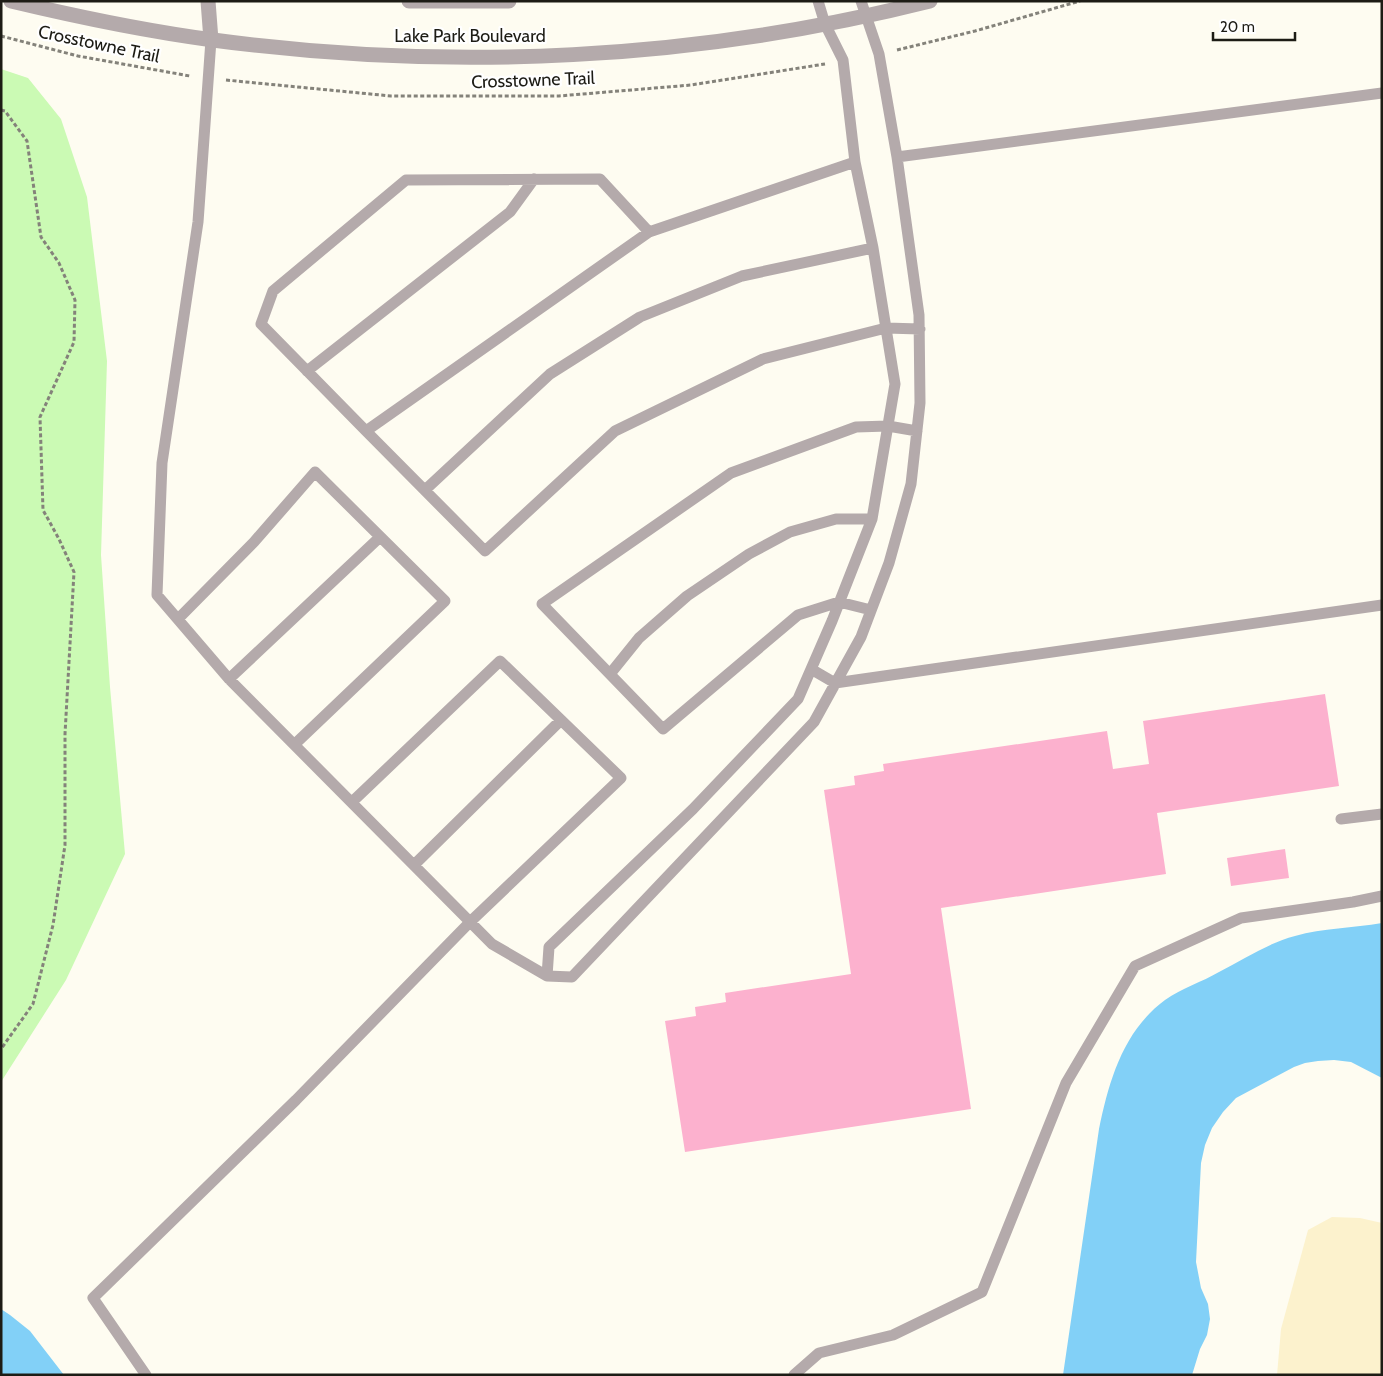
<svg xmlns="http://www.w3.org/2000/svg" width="1383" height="1376" viewBox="0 0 1383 1376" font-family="Cabin,sans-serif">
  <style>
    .green { fill: #cbfab4 }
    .sand { fill: #fcf2cd }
    .water { fill: #82d0f7 }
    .building { fill: #fcb1ce }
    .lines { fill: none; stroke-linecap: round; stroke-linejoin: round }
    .path { stroke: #84827a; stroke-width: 3; stroke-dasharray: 4 2.5; stroke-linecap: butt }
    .service { stroke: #b4aaab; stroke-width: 11 }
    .minor { stroke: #b4aaab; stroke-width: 15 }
    .tertiary { stroke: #b4aaab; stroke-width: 15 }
    .labels { text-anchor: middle; stroke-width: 4.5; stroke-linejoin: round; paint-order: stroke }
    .street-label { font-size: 18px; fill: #1d1c15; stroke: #fff }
  </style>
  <rect width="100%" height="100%" fill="#fefcf1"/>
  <!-- green -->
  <path class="green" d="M1,69l27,9 33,41 26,78 20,164 -6,194 9,132 15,167 -59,126 -65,102z"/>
  <!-- sand -->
  <path class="sand" d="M1332,1217l28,1 22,5v152h-105l4,-46 27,-99z"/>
  <!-- water -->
  <path class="water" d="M1382,923v155l-31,-16 -17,-2 -16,1 -13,2 -11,4 -58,31 -13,14 -11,16 -7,17 -4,18 -5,99 5,26 7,16 2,15 -3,16 -7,14 -8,26h-129l36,-246c10,-48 24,-98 66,-129 17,-12 37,-18 54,-28 25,-13 49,-29 76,-36 28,-8 58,-8 87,-13z
    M1,1309l9,6 20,16 34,44h-63z"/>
  <!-- building -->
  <path class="building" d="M1325,694l14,92 -182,27 9,61 -225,34 30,201 -286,43 -20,-131 31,-5 -1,-9 31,-5 -1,-9 126,-19 -27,-184 31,-5 -1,-9 30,-5 -1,-7 224,-33 6,38 36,-5 -6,-43z
    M1285,849l4,29 -58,8 -4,-28z"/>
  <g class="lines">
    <!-- path -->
    <path class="path" d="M1,36l77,20 112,20
      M897,50l78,-19 105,-30
      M226,80l165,16h168l132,-11 134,-21
      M1,110l4,1 22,30 14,96 18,26 16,37 -1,42 -34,75 3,93 16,29 15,33 -9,162v111l-12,80 -20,79 -32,45"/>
    <!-- service -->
    <path class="service" d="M818,1l7,23 18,36 12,102 18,86 22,136 -23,135 -40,102 -34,78 -105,110 -144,138 -2,29 25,1 242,-255 47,-85 28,-74 22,-79 9,-81 -1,-88 -22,-158 -18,-103 -18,-53
      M211,40l-13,182 -36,241 -5,132 72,84 263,265 55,32
      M897,157l485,-64
      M649,232l-49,-53 -194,1 -133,111 -12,33 105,107 283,-199 206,-70
      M307,371l203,-159 24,-33
      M366,431l119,120 130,-120 148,-72 123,-31 34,1
      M425,490l125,-116 90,-57 102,-41 131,-28
      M871,610l-32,-8 -41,13 -135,114 -121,-125 189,-131 125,-46 32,-1 29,5
      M178,619l76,-77 61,-70 130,129 -150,143
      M811,669l24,14 547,-78
      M610,674l29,-36 48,-42 62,-42 41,-22 46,-13h36
      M229,679l151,-142
      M1341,819l41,-5
      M414,865l147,-145
      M146,1375l-53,-77 203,-198 174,-178 151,-144 -121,-117 -148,141
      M794,1375l25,-22 74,-18 89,-43 84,-209 69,-117 106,-48 112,-16 29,-6"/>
    <!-- minor -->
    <path class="minor" d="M208,1l3,39"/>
    <!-- tertiary -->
    <path class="tertiary" d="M11,1c67,16 134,30 202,39 238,32 483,20 717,-39
      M409,1h100"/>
  </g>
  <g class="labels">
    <!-- street labels -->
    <g class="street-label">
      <text x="470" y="42">Lake Park Boulevard</text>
      <text transform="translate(99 44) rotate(12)" y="6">Crosstowne Trail</text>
      <text transform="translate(533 80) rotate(-2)" y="6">Crosstowne Trail</text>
    </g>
  </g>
  <!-- border -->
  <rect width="1383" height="1376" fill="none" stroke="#1d1c15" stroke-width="5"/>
  <!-- scale -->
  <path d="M1213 32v8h82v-8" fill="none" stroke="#1d1c15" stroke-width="2.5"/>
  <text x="1220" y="32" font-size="15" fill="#1d1c15" stroke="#ffffff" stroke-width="4" paint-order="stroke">20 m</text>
</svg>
